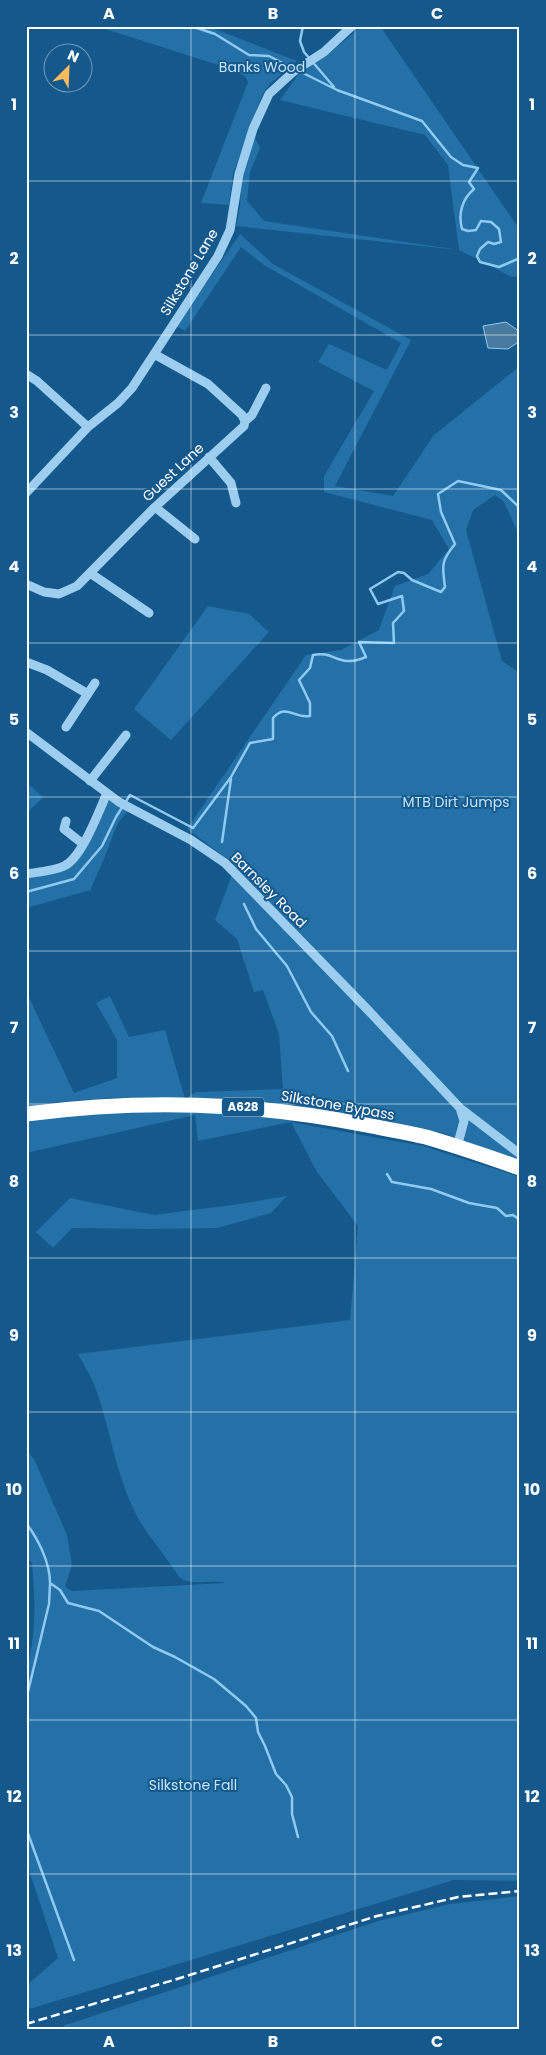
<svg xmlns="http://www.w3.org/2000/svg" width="546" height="2055" viewBox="0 0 546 2055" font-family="Poppins,sans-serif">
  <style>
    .green { fill: #2471a7 }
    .water { fill: #48799e; stroke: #8fcaf2 }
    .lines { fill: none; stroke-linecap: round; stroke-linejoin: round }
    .stream { stroke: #8fcaf2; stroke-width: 2.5 }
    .minor { stroke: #9dcdef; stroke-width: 9 }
    .highway { stroke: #fff; stroke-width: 15 }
    .rail { stroke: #fff; stroke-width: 2.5; stroke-dasharray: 9 4; stroke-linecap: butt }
    .grid { fill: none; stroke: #fff; stroke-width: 1; stroke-opacity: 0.55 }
    .labels { text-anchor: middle; stroke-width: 4; stroke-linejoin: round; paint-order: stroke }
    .shield { fill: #15588b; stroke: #b9cddc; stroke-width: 1 }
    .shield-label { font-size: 12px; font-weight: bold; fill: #fff }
    .park-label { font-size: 14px; fill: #c3e4fb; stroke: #15588b }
    .street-label { font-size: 14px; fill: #fff; stroke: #15588b }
    .neatline { fill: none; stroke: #fff; stroke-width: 2 }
    .grid-label { font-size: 16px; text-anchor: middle; font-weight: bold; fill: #fff }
  </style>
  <rect width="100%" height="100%" fill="#15588b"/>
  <!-- green -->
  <path class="green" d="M96,26h111l90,35 -26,22 -8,10 -30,81 -4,31 -28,-2 47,-121 -3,-6 -30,-12z
    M362,26h18l140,204v46l-8,1 -53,-27 -223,-24 4,-20 2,-33 13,-35 5,10 -10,24 -3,29 17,20 195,29 -11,-85 -23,-30 -145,-35 18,-25 29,-20z
    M240,234l33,30 138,76 -76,146 58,10 41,-61 86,-69v166l-2,1 -14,-31 -9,-7 -22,15 -7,20 36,131 18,12v489l-77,-29 -155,-29 3,8v10l132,24 97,31v704l-66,-1 -428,130v-24l32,-28 -32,-97v-191c11,-35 9,-71 6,-107l-6,-6v-107l8,9 33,76 5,30 -7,22 7,4 153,-8c-15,-5 -31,5 -46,-6 -14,-23 -35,-44 -46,-69 -17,-36 -23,-76 -35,-113 -4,-14 -13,-28 -20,-41l272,-34 8,-94 -41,-54 -26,-50 -93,19 -3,-26 -169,38v-36l158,-18c-48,-4 -110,0 -158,8v-116l48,102 43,-15v-38l-21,-37 14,-7 19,41 36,-7 20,69 11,-7 87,-3 -4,-55 -16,-44 -9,2 -17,-53 -22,-19 18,-48v-9l-46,-34 119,-174 35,-5 38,-20 16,-44 33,-12 21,-25 -17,-29 -108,-28v-16l50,-85 -56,-29 11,-18 58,26 14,-27 -137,-78 -23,-18 -56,84 -9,-5z
    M208,606l41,8 20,18 -98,108 -37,-31z
    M26,782l17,15 -17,17z
    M107,793l23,16c-18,17 -17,31 -27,52 -4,10 -9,18 -12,29l-65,18v-34l45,-13z
    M287,1196l-16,17 -54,15 -67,1 -78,-1 -19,20 -17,-16 34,-34 84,17 85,-11z
    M520,1896v133h-457l1,-4 8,-2 306,-102 72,-17z"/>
  <!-- water -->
  <path class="water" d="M506,322l14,10v9l-12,8 -20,-1 -5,-22z"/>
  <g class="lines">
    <!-- stream -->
    <path class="stream" d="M191,26l24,8 34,21 20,1 25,13
      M303,26l-3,15 4,11 30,35
      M299,71l38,19 85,31 29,36 12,8 15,3 -9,14 5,7c-12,10 -16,25 -12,40l6,2 8,-1 5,-9 10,1 8,7 2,13 -7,2 -6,-2 -8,7 -3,7 3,6 19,5 21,-9
      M222,842l9,-63
      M26,892l48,-13 28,-33 14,-29 14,-22 63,33 38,-51 19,-34 23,-4v-21c13,-15 21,1 37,-2v-13l-11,-23 11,-12 3,-13c22,-5 25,14 53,2l-7,-15 35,1 -1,-20 11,-12 -2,-15 -24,8 -8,-15 28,-17 6,1 8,7 29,12 4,-5c-3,-22 -4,-26 10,-43l-14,-32 -3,-18 20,-13 43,9 19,18
      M244,904l12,25 31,37 24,46 21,24 16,35
      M387,1174l5,8 39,7 38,14 28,5 9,8 7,-1 7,5
      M26,1523c12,16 24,39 24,60l10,7 8,13 31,8 54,36 22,10 39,22 32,27 10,12 2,14 7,14 11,28 10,11 6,12v17l6,23
      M26,1700l23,-96 1,-20
      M26,1828l48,132"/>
    <!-- minor -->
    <path class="minor" d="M26,374l11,7 51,46
      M245,421l7,-6 14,-27
      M209,457l22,26 5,20
      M26,493l62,-66 30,-24 14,-15 86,-132 12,-26 9,-56 14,-45 16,-35 24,-22 31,-20 28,-26
      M155,507l40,32
      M90,573l59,40
      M26,584l18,8 15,2 18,-8 78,-79 89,-81 1,-5 -3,-6 -34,-31 -54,-30
      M26,662l21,8 41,24
      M66,727l29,-44
      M26,732l93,70 72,38 34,23 142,146 93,99 60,46
      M90,781l36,-46
      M66,821l-2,8 19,15
      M26,874c12,-2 28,-3 38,-8 18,-8 35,-55 43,-73
      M457,1147l7,-26 -4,-13"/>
    <!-- highway -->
    <path class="highway" d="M26,1114c116,-15 225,-12 340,11 20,4 40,7 60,12 31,9 63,20 94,31"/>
    <!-- rail -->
    <path class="rail" d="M26,2024l151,-45 200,-63 81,-19 62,-6"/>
  </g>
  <!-- grid -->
  <path class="grid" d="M191,26v2003M355,26v2003M26,181h494M26,335h494M26,489h494M26,643h494M26,797h494M26,951h494M26,1104h494M26,1258h494M26,1412h494M26,1566h494M26,1720h494M26,1874h494"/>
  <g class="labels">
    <!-- shield labels -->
    <rect class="shield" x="222" y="1097.5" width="42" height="19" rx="4"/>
    <g class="shield-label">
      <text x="243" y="1111">A628</text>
    </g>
    <!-- park labels -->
    <g class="park-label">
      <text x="262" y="72">Banks Wood</text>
      <text x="456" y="807">MTB Dirt Jumps</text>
      <text x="193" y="1790">Silkstone Fall</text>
    </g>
    <!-- street labels -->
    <g class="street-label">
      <text transform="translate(189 272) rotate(-59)" y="5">Silkstone Lane</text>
      <text transform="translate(173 472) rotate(-43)" y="5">Guest Lane</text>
      <text transform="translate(269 890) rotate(45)" y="5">Barnsley Road</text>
      <text transform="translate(338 1105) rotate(10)" y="5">Silkstone Bypass</text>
    </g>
  </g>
  <!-- border -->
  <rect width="546" height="2055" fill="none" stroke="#15588b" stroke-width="55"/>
  <!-- north arrow -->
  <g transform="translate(68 68) rotate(24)"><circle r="24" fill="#15588b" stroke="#739bb9"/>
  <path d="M0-4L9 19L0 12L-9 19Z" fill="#ffba5b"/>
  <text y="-8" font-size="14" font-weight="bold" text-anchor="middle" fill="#ffffff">N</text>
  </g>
  <rect x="28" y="28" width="490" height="2000" class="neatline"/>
  <g class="grid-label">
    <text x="109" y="19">A</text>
    <text x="273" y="19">B</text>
    <text x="437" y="19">C</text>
    <text x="14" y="110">1</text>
    <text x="532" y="110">1</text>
    <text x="14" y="264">2</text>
    <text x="532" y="264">2</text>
    <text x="14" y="418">3</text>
    <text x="532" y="418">3</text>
    <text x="14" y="572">4</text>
    <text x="532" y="572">4</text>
    <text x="14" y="725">5</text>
    <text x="532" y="725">5</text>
    <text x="14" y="879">6</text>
    <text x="532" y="879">6</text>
    <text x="14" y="1033">7</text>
    <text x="532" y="1033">7</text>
    <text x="14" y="1187">8</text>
    <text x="532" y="1187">8</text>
    <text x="14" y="1341">9</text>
    <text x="532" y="1341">9</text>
    <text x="14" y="1495">10</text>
    <text x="532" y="1495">10</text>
    <text x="14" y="1649">11</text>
    <text x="532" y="1649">11</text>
    <text x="14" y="1802">12</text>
    <text x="532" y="1802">12</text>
    <text x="14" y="1956">13</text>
    <text x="532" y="1956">13</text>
    <text x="109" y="2047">A</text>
    <text x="273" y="2047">B</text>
    <text x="437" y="2047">C</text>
  </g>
</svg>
